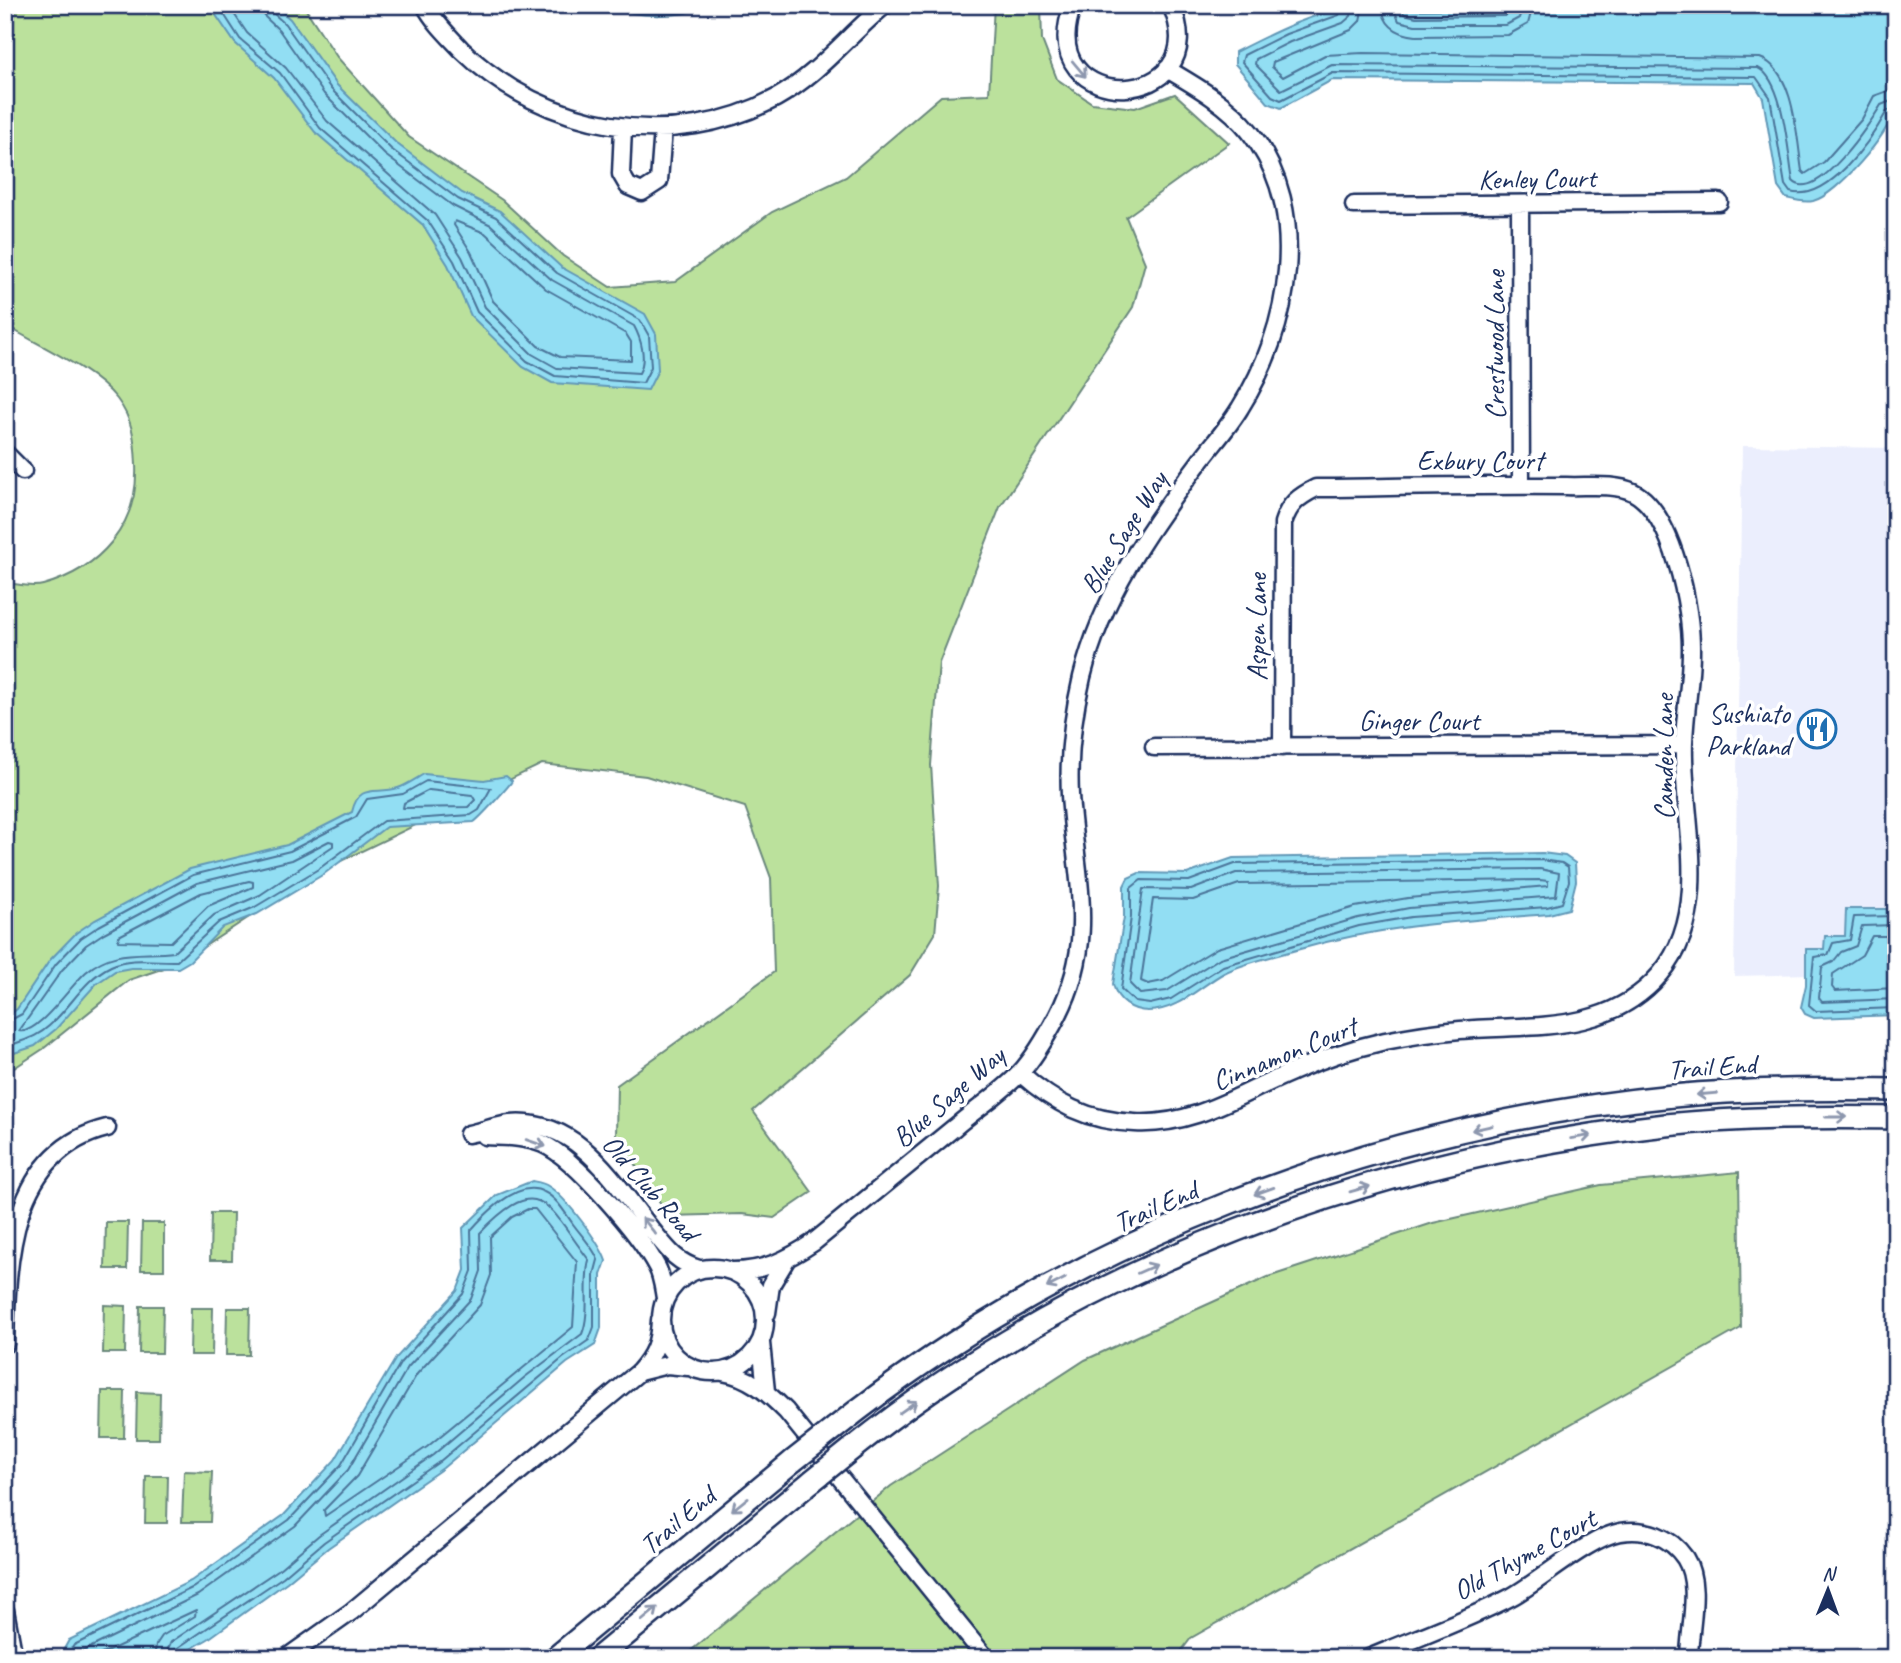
<svg xmlns="http://www.w3.org/2000/svg" width="1901" height="1663" viewBox="0 0 1901 1663" font-family="Caveat,sans-serif">
  <style>
    .built { fill: #ebeefd }
    .green { fill: #bbe19c; stroke: #6b887d; stroke-width: 2 }
    .water { fill: #92def3; stroke: #6298b7; stroke-width: 2 }
    .lines { fill: none; stroke-linecap: round; stroke-linejoin: round }
    .shore { stroke: #4b759a; stroke-width: 2 }
    .street-casing { stroke: #1b2f5e; stroke-width: 21 }
    .secondary-casing { stroke: #1b2f5e; stroke-width: 26 }
    .street { stroke: #fff; stroke-width: 16 }
    .secondary { stroke: #fff; stroke-width: 21 }
    .secondary-bridge-casing { stroke: #1b2f5e; stroke-width: 26; stroke-linecap: butt }
    .secondary-bridge { stroke: #fff; stroke-width: 21 }
    .oneway { stroke: #8d97ae }
    .labels { text-anchor: middle; stroke-width: 7; stroke-linejoin: round; paint-order: stroke }
    .street-label { font-size: 28px; fill: #1b2f5e; stroke: #fff }
    .poi-label { font-size: 28px; fill: #1b2f5e; stroke: #fff; text-anchor: end }
  </style>
  <rect width="100%" height="100%" fill="#fff"/>
  <filter id="ink" filterUnits="userSpaceOnUse"><feTurbulence type="fractalNoise" baseFrequency=".0143" numOctaves="2"/><feDisplacementMap in="SourceGraphic" scale="14" xChannelSelector="R" yChannelSelector="G"/><feConvolveMatrix kernelMatrix="1 2 1 2 8 2 1 2 1" color-interpolation-filters="sRGB"/></filter>
  <g filter="url(#ink)">
    <!-- built -->
    <path class="built" d="M1742,446l154,2v524l-162,4z"/>
    <!-- green -->
    <path class="green" d="M5,5h298l34,52 72,80 93,63 61,56 47,31 65,-5 97,-70 74,-35 95,-81 48,-2 5,-89h47l1,35 15,39 35,24 43,5 40,-14 54,49 -103,74 19,46 -12,44 -133,200 -61,156 -8,102 8,121 -4,48 -25,41 -157,136 59,81 -38,26 -32,-4 -73,2 -53,-80 1,-51 157,-113 -3,-94 -26,-71 -99,-31 -104,-12 -224,108 -139,91 -50,17 -86,69 -38,25v-491c12,1 27,5 38,2 57,-16 96,-60 93,-120 -1,-25 -3,-45 -19,-66 -23,-30 -79,-54 -112,-74z
      M1739,1172l2,156 -550,310 -15,20h-494l209,-172 194,-126 183,-83 165,-54 168,-38z
      M211,1213h22l-1,47h-22z
      M106,1222h22l-1,47h-22z
      M142,1223h22v47h-23z
      M104,1305l22,1 -1,47h-22z
      M140,1306h23l-1,47h-23z
      M191,1308h22l-1,47h-22z
      M227,1308h23l-1,47h-23z
      M102,1391h23l-1,47h-23z
      M137,1392l23,1 -1,46h-23z
      M184,1471l28,1 -2,50h-28z
      M146,1476h22l-1,47h-22z"/>
    <!-- water -->
    <path class="water" d="M209,5h65l16,14 47,66 59,58 66,50 38,18 61,56 84,47 11,20 2,36 -10,20 -96,-7 -29,-16 -52,-51 -23,-51 -25,-40 -108,-93 -41,-54 -39,-35z
      M605,5h109c-35,13 -74,14 -109,0z
      M1360,5l56,5 88,-1 14,-4h378c0,25 5,83 -1,104 -6,25 -58,86 -82,92 -9,2 -19,-1 -27,-3l-8,-11 -15,-89 -9,-15 -422,-3 -51,28 -13,-5 -33,-39v-12c41,-21 79,-40 125,-47z
      M424,774l60,6 22,-4 6,5c-2,4 -32,37 -38,41l-88,5 -62,47 -67,40 -34,13 -33,34 -12,7h-47l-16,3 -19,13 -40,45 -21,17 -30,10v-38l12,-9 33,-49 26,-27 19,-13 95,-51 97,-24 65,-33c7,-30 24,-17 46,-24 9,-3 17,-9 26,-14z
      M1542,853l23,3 10,7 1,18 -7,28 -20,5c-86,7 -165,11 -249,35 -24,7 -54,13 -76,24 -24,13 -46,38 -76,38 -16,0 -31,-10 -35,-27l11,-67v-31l4,-8 11,-5 48,1 46,-16z
      M1846,909h50v106l-82,3 -9,-4 -4,-7 5,-22v-36h18l1,-13h20z
      M532,1181c5,1 12,2 16,5 17,10 52,57 58,75l-5,14v53l-6,17 -28,18 -124,105 -115,80 -41,34 -79,57 -33,19h-116l10,-18 122,-59 93,-66 51,-55 61,-102 61,-67 8,-21 -2,-42 34,-33z"/>
    <g class="lines">
      <!-- shore -->
      <path class="shore" d="M218,5l22,34 40,34 40,55 108,93 26,40 23,51 50,49 28,15 88,7 8,-16 -2,-31 -9,-16 -83,-47 -61,-56 -38,-18 -67,-50 -60,-60 -46,-65 -13,-12 -2,-7
        M228,5l19,28 39,35 41,53 108,94 27,42 23,50 47,47 25,14 82,5c8,-14 2,-34 -5,-47l-82,-46 -61,-55 -38,-19 -68,-51 -61,-61 -45,-64 -14,-13 -4,-12
        M1344,5l-5,10 -53,19 -42,21 -2,7 30,34 9,4 52,-27 423,4 14,20 15,88 5,7c38,11 81,-52 97,-81l9,-3
        M1353,5l-2,11 -8,7 -53,19 -34,17 -1,5 26,26 51,-25 426,3c26,12 30,86 35,113 23,24 78,-59 88,-76l15,-6
        M1363,5l-3,16 -9,9 -78,32 -1,5 11,10 42,-22 38,-2 397,5c35,12 37,82 42,113l3,3 19,-12 38,-43 12,-23 22,-8
        M1382,5c1,21 15,29 34,31l92,-1 20,-11 5,-19
        M1392,5l7,16 16,4h91l13,-7 4,-13
        M1401,5l3,9 12,3 89,-1 7,-4 2,-7
        M455,221l30,12 61,56 80,45 5,8v18l-71,-3 -22,-11 -45,-45 -22,-49 -17,-27z
        M429,790l43,5 3,5 -7,7 -65,1 1,-5z
        M329,841l4,1v4l-73,49 -46,20 -40,37c-33,4 -60,-4 -88,20 -15,13 -49,64 -67,59l43,-61 24,-25 18,-12 93,-50 95,-23z
        M1541,860l21,3 6,4 1,14 -7,22 -15,4 -136,10 -52,9 -136,40 -52,33 -21,5 -15,-2 -14,-13 10,-72v-29l10,-8 48,1 46,-17z
        M1540,869l19,4 -3,23 -147,12 -51,10 -138,40 -53,33 -27,3 -10,-10 13,-95 48,1 45,-17z
        M1540,880l8,1v5l-140,12 -53,9 -138,41 -54,33 -15,3 -7,-3 12,-82 40,1 46,-16z
        M249,881l4,1v5l-45,19 -37,36 -53,-1 1,-5 82,-43z
        M1896,916l-42,1 -4,23 -17,3 -5,12 -14,2 -5,48 7,6 80,-3
        M1896,925l-34,1 -6,20 -15,6 -8,10 -11,5 -3,31 3,4 74,-3
        M1896,936h-24l-10,19 -29,19 -1,13 3,4 61,-3
        M5,1023l17,-9 34,-50 25,-26 18,-12 94,-51 97,-24 66,-34 11,-18 36,-5 23,-13 65,7 -12,22 -8,5 -88,6 -63,47 -65,39 -36,15 -42,39c-21,1 -46,-5 -66,5 -27,13 -40,41 -62,60 -14,13 -28,14 -44,22
        M528,1209h7l42,53 -4,65 -146,120 -102,69 -1,-6 33,-34 60,-102 63,-69 11,-30 -1,-38 22,-20z
        M66,1658l8,-13 120,-58 95,-67 52,-55 60,-103 62,-68 9,-23 -1,-41c15,-17 48,-52 73,-38 13,6 21,21 29,32 8,11 21,24 25,36l-4,15v52l-5,13 -26,18 -124,104 -115,80 -41,35 -107,72 -3,9
        M76,1658l5,-6 117,-57 97,-69 53,-56 60,-103 63,-68 10,-28 -1,-38c61,-64 68,-26 109,27 -6,23 2,52 -7,74l-57,43 -92,78 -114,80 -41,35 -107,72 -7,16
        M93,1658l103,-48 -1,6 -33,20 -6,9 -2,13"/>
      <defs>
        <path id="street" d="M425,5c9,17 24,31 37,45 83,81 211,103 314,48 43,-24 71,-62 109,-93
          M1073,5c-43,115 146,107 98,0
          M623,128l-2,46 7,12 14,6 17,-11 4,-52
          M1520,204l1,282
          M1354,205l365,-3
          M5,453l18,18
          M1154,747l530,-2
          M1020,1073c35,31 67,48 115,50 60,3 104,-29 157,-51 29,-13 62,-24 93,-31 25,-5 50,-9 75,-11 69,-6 140,5 193,-48 64,-63 28,-162 31,-240 1,-31 7,-61 7,-91 1,-41 -18,-139 -58,-159 -18,-9 -47,-5 -67,-6 -84,-1 -167,1 -250,2 -18,9 -27,16 -33,35l-1,224
          M468,1134c14,-3 28,-8 42,-10 68,-6 104,58 141,105 15,18 24,33 48,40
          M485,1136c19,1 40,0 58,8 32,14 97,91 114,123 5,9 6,20 8,31
          M661 1320a52 52 0 1 1 104 0a52 52 0 1 1-104 0Z
          M732,1271c33,0 55,-11 82,-29 47,-38 94,-77 141,-115 21,-18 46,-34 65,-54 15,-16 28,-39 38,-58 40,-78 17,-140 12,-220 -2,-39 3,-80 12,-118 20,-81 66,-147 116,-213 14,-19 30,-36 42,-56 50,-79 72,-197 10,-276 -21,-27 -54,-46 -83,-63
          M767,1313l4,-28 15,-25
          M761,1343l5,48
          M5,1344c2,-81 4,-192 102,-216
          M639,1372l28,-7 21,2
          M723,1372c26,4 45,21 63,39l200,247
          M5,1610l9,48
          M286,1658l65,-46 288,-240c15,-17 20,-29 21,-52
          M1369,1658c47,-20 96,-37 142,-61 31,-17 77,-59 109,-65 26,-4 50,4 65,26 17,27 4,70 4,100"/>
        <path id="secondary" d="M835,1428c236,-188 539,-303 838,-332 75,-7 148,-7 223,-6
          M853,1448c229,-183 524,-291 813,-323 77,-8 153,-8 230,-7
          M555,1658l238,-197
          M598,1658l214,-177"/>
      </defs>
      <!-- street casing -->
      <use href="#street" class="street-casing"/>
      <!-- secondary casing -->
      <use href="#secondary" class="secondary-casing"/>
      <!-- street -->
      <use href="#street" class="street"/>
      <!-- secondary -->
      <use href="#secondary" class="secondary"/>
      <defs>
        <path id="secondary-bridge" d="M793,1461l42,-33
          M812,1481l41,-33"/>
      </defs>
      <!-- secondary-bridge casing -->
      <use href="#secondary-bridge" class="secondary-bridge-casing"/>
      <!-- secondary-bridge -->
      <use href="#secondary-bridge" class="secondary-bridge"/>
    </g>
    <!-- one-way arrows -->
    <defs><path id="oneway-shaft" d="M-6 0H5M1.5-3L5.5 0L1.5 3" fill="none" stroke-width="1.6" stroke-linecap="round" stroke-linejoin="round" transform="scale(1.75)"/></defs>
    <g class="oneway">
      <use href="#oneway-shaft" transform="translate(1079 69) rotate(50)"/>
      <use href="#oneway-shaft" transform="translate(1707 1094) rotate(175)"/>
      <use href="#oneway-shaft" transform="translate(1836 1117)"/>
      <use href="#oneway-shaft" transform="translate(1482 1128) rotate(167)"/>
      <use href="#oneway-shaft" transform="translate(1581 1137) rotate(-9)"/>
      <use href="#oneway-shaft" transform="translate(536 1143) rotate(19)"/>
      <use href="#oneway-shaft" transform="translate(1360 1189) rotate(-16)"/>
      <use href="#oneway-shaft" transform="translate(1264 1191) rotate(160)"/>
      <use href="#oneway-shaft" transform="translate(649 1226) rotate(-129)"/>
      <use href="#oneway-shaft" transform="translate(1147 1269) rotate(-24)"/>
      <use href="#oneway-shaft" transform="translate(1056 1283) rotate(153)"/>
      <use href="#oneway-shaft" transform="translate(908 1407) rotate(-35)"/>
      <use href="#oneway-shaft" transform="translate(740 1504) rotate(141)"/>
      <use href="#oneway-shaft" transform="translate(650 1614) rotate(-40)"/>
    </g>
  </g>
  <!-- icons -->
  <defs>
    <symbol id="restaurant-ring" viewBox="-11 -11 22 22"><circle r="9.5" fill="#fff" stroke="#1f6fb2" stroke-width="1.5"/><path d="M-5-6h1v4h1v-4h1v4h1v-4h1v5L-1.5 .5V6h-2V.5L-5-1ZM5-6V6H3V1.5H1.5Q1.5-4 5-6Z" fill="#1f6fb2"/></symbol>
  </defs>
  <g fill-rule="evenodd">
    <use href="#restaurant-ring" x="1795" y="707" width="44" height="44"/>
  </g>
  <g class="labels">
    <!-- street labels -->
    <g class="street-label">
      <text transform="translate(1537 178) rotate(-1)" y="10">Kenley Court</text>
      <text transform="translate(1494 345) rotate(-90)" y="10">Crestwood Lane</text>
      <text x="1480" y="470">Exbury Court</text>
      <text transform="translate(1123 532) rotate(-58)" y="10">Blue Sage Way</text>
      <text transform="translate(1256 627) rotate(-90)" y="10">Aspen Lane</text>
      <text x="1419" y="730">Ginger Court</text>
      <text transform="translate(1663 757) rotate(-90)" y="10">Camden Lane</text>
      <text transform="translate(1284 1053) rotate(-22)" y="10">Cinnamon Court</text>
      <text transform="translate(1712 1066) rotate(-4)" y="10">Trail End</text>
      <text transform="translate(948 1096) rotate(-41)" y="10">Blue Sage Way</text>
      <text transform="translate(651 1187) rotate(49)" y="10">Old Club Road</text>
      <text transform="translate(1155 1206) rotate(-24)" y="10">Trail End</text>
      <text transform="translate(677 1520) rotate(-40)" y="10">Trail End</text>
      <text transform="translate(1524 1554) rotate(-29)" y="10">Old Thyme Court</text>
    </g>
    <!-- poi labels -->
    <g class="poi-label">
      <text x="1790" y="723">Sushiato<tspan x="1790" dy="32">Parkland</tspan></text>
    </g>
  </g>
  <!-- margin -->
  <rect width="1901" height="1663" fill="none" stroke="#fff" stroke-width="28"/>
  <rect x="14" y="14" width="1873" height="1635" fill="none" stroke="#1b2f5e" stroke-width="2.5" filter="url(#ink)"/>
  <!-- north arrow -->
  <g transform="translate(1828 1590) rotate(1)" stroke="#ffffff" stroke-width="5" paint-order="stroke">
  <path d="M0-5L12 26L0 18L-12 26Z" fill="#1b2f5e"/>
  <text y="-10" font-size="19" font-weight="bold" text-anchor="middle" fill="#1b2f5e">N</text>
  </g>
</svg>
